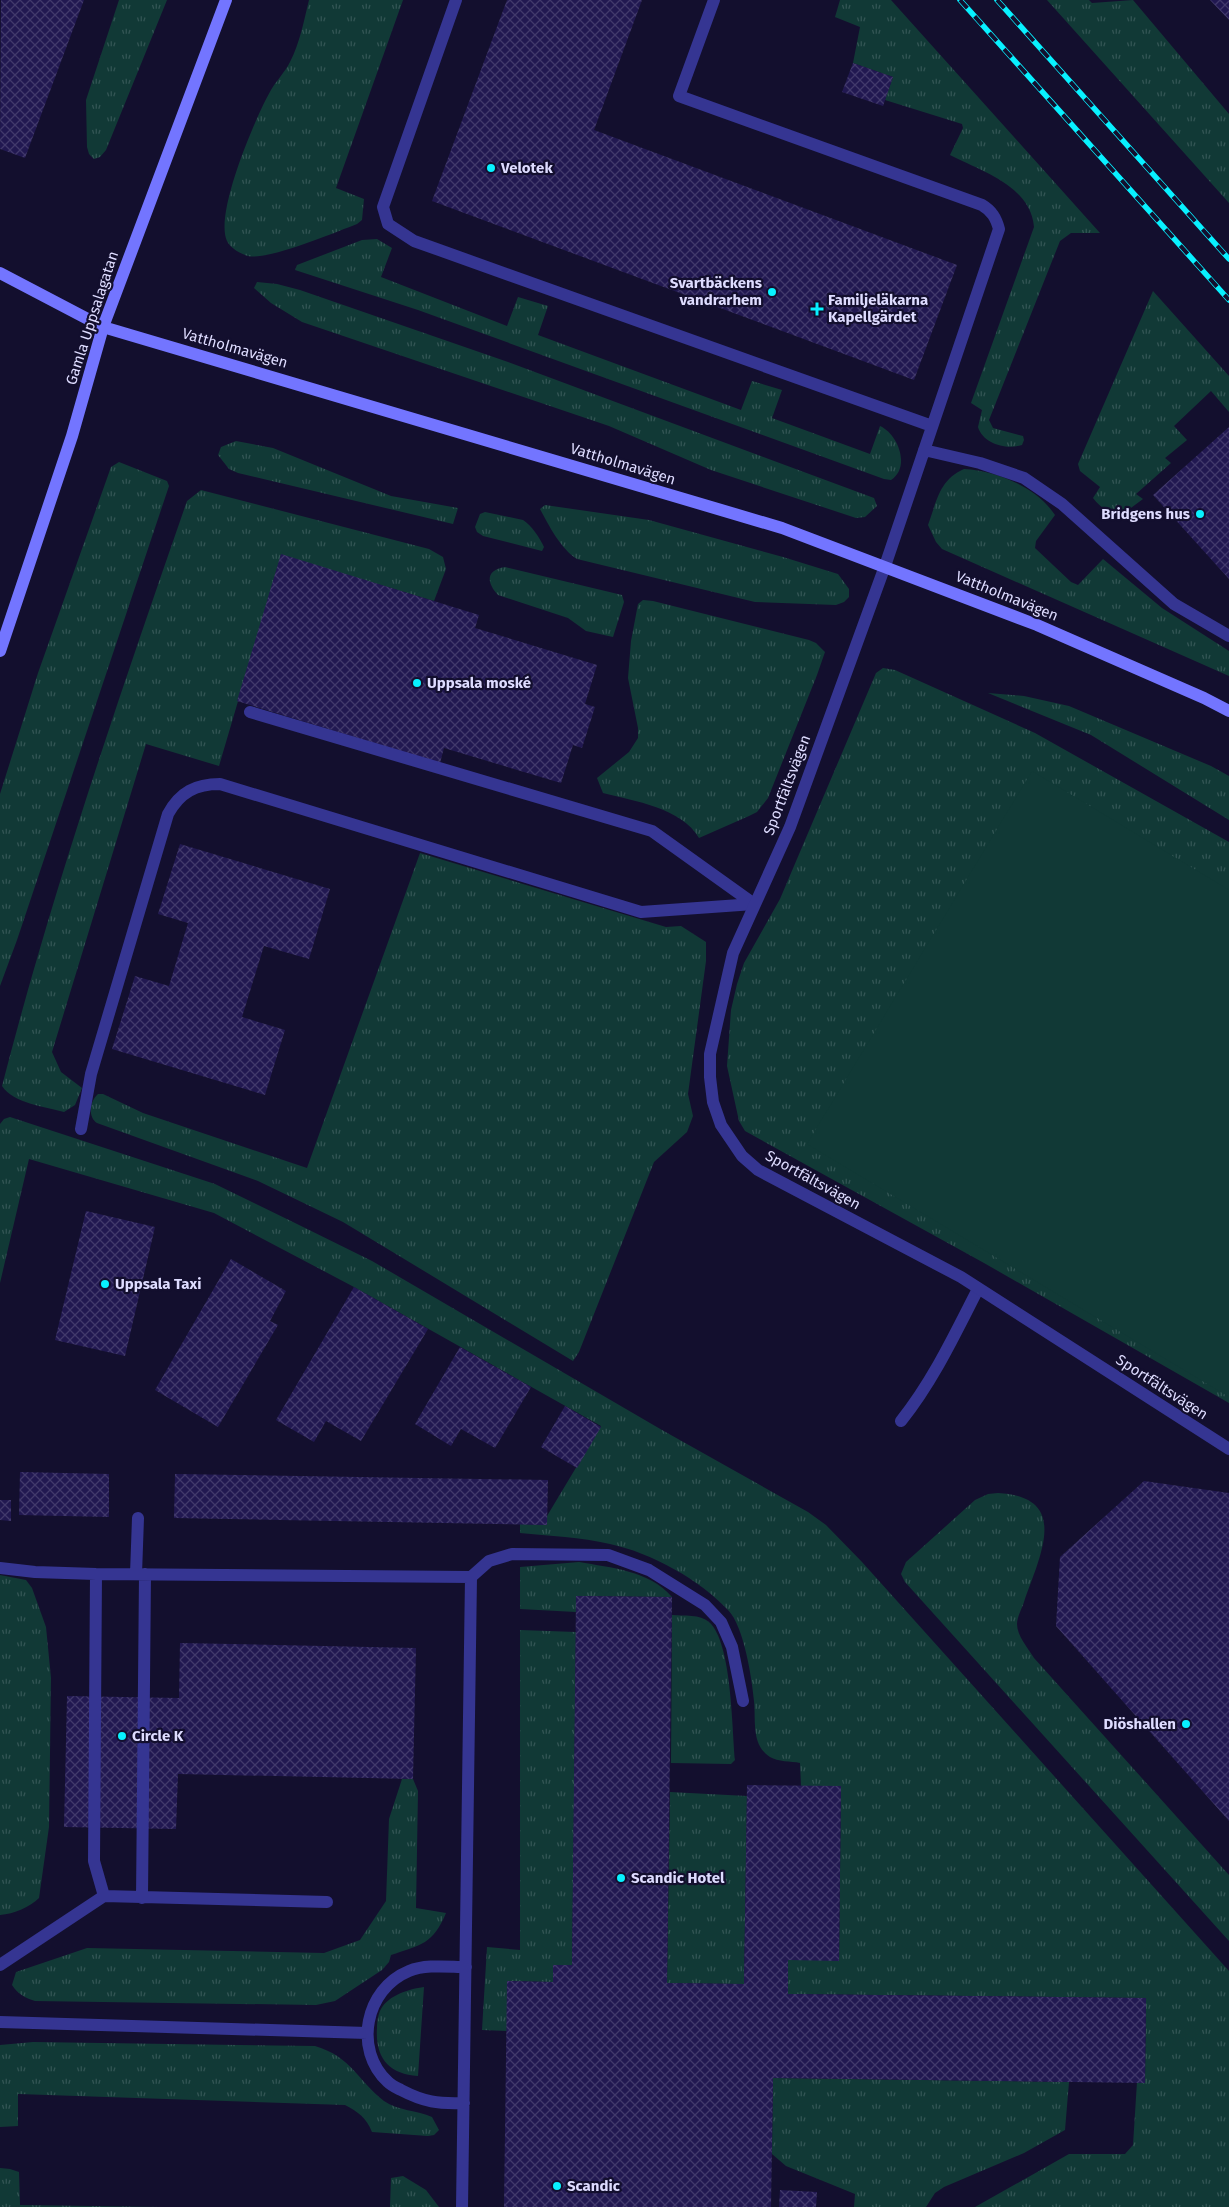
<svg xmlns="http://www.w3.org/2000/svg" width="1229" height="2207" viewBox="0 0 1229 2207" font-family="'Fira Sans',sans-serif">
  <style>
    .grass { fill: url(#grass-tufts) }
    .pitch { fill: #113936 }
    .building { fill: url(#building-cross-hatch) }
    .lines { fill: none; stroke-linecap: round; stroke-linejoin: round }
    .lane { stroke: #353592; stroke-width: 12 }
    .street { stroke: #353592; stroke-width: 12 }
    .secondary { stroke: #7375ff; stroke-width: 12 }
    .rail-casing { stroke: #08f1ff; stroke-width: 5.5 }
    .rail { stroke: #130f2e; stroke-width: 4; stroke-dasharray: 11; stroke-linecap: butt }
    .poi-dot { fill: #08f1ff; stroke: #130f2e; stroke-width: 2 }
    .labels { text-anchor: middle; stroke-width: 4.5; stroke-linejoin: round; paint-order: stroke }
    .poi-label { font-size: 15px; font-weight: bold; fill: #dedcff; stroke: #130f2e; text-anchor: start }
    .street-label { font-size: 15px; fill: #dedcff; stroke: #130f2e }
  </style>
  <defs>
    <pattern id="grass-tufts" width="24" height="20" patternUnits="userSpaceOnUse" patternTransform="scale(1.25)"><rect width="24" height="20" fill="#113936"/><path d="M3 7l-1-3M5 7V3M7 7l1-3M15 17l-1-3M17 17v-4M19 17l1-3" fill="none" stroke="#335554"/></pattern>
    <pattern id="building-cross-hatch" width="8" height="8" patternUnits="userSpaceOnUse" patternTransform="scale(1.25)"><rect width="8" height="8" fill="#211851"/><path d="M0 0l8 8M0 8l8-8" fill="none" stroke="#41396b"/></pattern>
  </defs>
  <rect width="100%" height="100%" fill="#130f2e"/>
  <!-- grass -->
  <path class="grass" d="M119,0h48l-61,150 -6,7 -6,2 -5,-5 -2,-7 -1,-47z
    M309,0h94l-67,188 28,11 -2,21 -5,4c-21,8 -90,37 -109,32 -7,-2 -18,-8 -21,-15 -13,-27 29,-125 44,-151 6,-10 14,-18 19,-28 10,-19 14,-42 19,-62z
    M840,0h51l209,233h-29l-11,8 -71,179 4,8 30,8 1,4 -2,5c-15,5 -39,-1 -44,-18l4,-17 -11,-7 63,-176c-3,-41 -53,-56 -84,-72l13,-27 -1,-4 -77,-24 8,-23 -40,-14 7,-36 -25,-10z
    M1047,0h42l3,3 41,-3 96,114v89z
    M377,239l15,9 -11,29 126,49 11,-29 30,9 -10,29 203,75 11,-29 30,9 -10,28 98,36 10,-28c18,8 31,41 11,54l-7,-1 -466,-169 -123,-40 2,-5 65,-25z
    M257,282l20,2 23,6 208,72 366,136 3,8 -12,11 -9,1 -145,-48 -102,-44 -307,-104 -31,-19 -17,-15z
    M1153,291l76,85v36l-18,-21 -37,35 13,14 -22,18 6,5 -35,31 7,5 -23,17c-12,-3 -19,-8 -27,-18l7,-11 -20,-16 -2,-7z
    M236,441l37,7 118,48 67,12 -5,16 -215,-51 -9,-4 -11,-14 3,-8z
    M119,462l48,19 2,5 -152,454 -17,46v-192l38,-121 73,-206z
    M964,469c33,2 72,18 91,46l-19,26 -1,7 36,34 7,3 25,-26 59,49 67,43v25l-287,-127 -6,-7 -8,-17c9,-24 11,-45 36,-56z
    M201,490l228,59 14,8 3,12 -12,32 -153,-46 -62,211 -73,-22 -94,308 9,20 21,16 -7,17 -11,7c-20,-6 -50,-8 -62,-26 51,-198 118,-392 185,-585z
    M545,505l104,15 134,37 55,17 11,15v8l-5,5 -8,3 -81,-3 -178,-43c-16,-10 -28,-33 -37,-50z
    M485,512l38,8c8,5 17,18 21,27l-2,4 -59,-15 -6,-4 -2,-5 5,-13z
    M505,567l117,28 2,7 -11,35 -27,-6 -18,-13 -70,-23c-12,-13 -12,-25 7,-28z
    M643,600l10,1 156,39 7,3 9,9 -8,23 -49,123 -11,14 -8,4 -50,22c-17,-30 -65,-37 -96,-45l-6,-15 32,-26 9,-14v-10l-10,-50 3,-37 7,-37z
    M883,668l12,2 140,63 194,109v561l-245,-140 -239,-132 -6,-10 -12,-55 4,-56 6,-26 7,-21 36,-64 96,-226z
    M988,693l36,3 45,10 142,60 18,10v44l-138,-85z
    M420,853l246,74 15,-1 25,16v19l-18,133 5,22 -6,16 -33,30 -75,190 -6,9 -230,-139 -85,-41 -161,-58c-9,-6 -8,-21 1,-29h5l40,19 164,55z
    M10,1117l205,67 78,38 79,39 290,169 146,82 18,13 36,37 367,409v236h-254l94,-53h56l8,-9 4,-63h8l1,-84 -358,-4v-34h51l2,-173 -40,-1 -1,-23c-9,-2 -22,-1 -30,-6 -19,-12 -14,-36 -16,-56 -2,-22 -10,-75 -26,-91 -28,-30 -76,-57 -118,-66 -29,-7 -61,-8 -90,-11v-9l27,1v-9l54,-90 -247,-139 -140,-74 -185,-54 -29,124v-159l4,-5z
    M998,1493c74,4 41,64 26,109 -2,6 -7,15 -7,22 0,12 11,24 17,34l195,217v66l-324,-359 -4,-8 5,-12 69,-62 13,-6z
    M579,1562c32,6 70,8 93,35l-96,-1v16l-56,-3v-42z
    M0,1575l26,5 6,8 14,39 5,51 -2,149 -10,71c-9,9 -25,16 -39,17z
    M672,1615c12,1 28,-1 37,7 23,20 23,107 26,138l-4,4 -60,-1z
    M520,1630l56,2 -4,333h-19v17l-45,-1 -1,50 -25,-1 5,-83 33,3z
    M402,1779h11l5,12 -2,117 30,5c-13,31 -25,32 -55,42l-2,7 -7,8 -47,31 -19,4 -281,-4c-10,-3 -17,-7 -23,-16l4,-13 71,-24 237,5 36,-13 26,-39 3,-82z
    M670,1792l77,4 -3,188 -77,-1z
    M424,1987l-6,89c-29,-2 -43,-18 -41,-48 0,-5 1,-14 4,-19 8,-14 28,-20 43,-22z
    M33,2042l282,4c37,11 42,34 69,55 14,10 33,9 48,16l7,13 -5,5 -6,1 -56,-4c-6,-15 -14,-20 -27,-27l-327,-11v32l-18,1v-82z
    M773,2078l296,4 -4,48 -41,23 -80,34 -9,6 -9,14h-72l1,-13 -69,-28 -14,-12z
    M0,2168l10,1 9,3 1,33 143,2h-163z
    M403,2176l23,14 13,17h-49l1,-29z"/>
  <!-- pitch -->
  <path class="pitch" d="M1032,771l197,119v507l-422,-253z"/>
  <!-- building -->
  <path class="building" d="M1,0h83l-59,158 -25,-9z
    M507,0h135l-48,130 363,135 -43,115 -482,-179z
    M1210,0h19v20z
    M853,63l40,14 -10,29 -41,-14z
    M1229,427v152l-76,-84z
    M281,554l198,61 -4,13 122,37 -12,39 10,3 -13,41 -9,-3 -12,38 -117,-35 -4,15 -203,-62z
    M180,844l150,45 -21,70 -45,-13 -22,71 43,13 -20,65 -153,-46 23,-73 34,10 19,-63 -30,-9z
    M86,1211l69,16 -30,129 -70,-16z
    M231,1259l55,32 -16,30 8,4 -60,102 -63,-37z
    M354,1287l74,42 -67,112 -35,-20 -12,21 -38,-22z
    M460,1347l71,40 -36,61 -34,-19 -10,17 -36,-22z
    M565,1406l36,21 -24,41 -36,-21z
    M20,1472l89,2v43l-90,-2z
    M175,1474l373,6 -1,45 -373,-7z
    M1144,1481l85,12v328l-173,-195 4,-69z
    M0,1500h11v21l-11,-1z
    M576,1596l96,1 -5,386 77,1 3,-199 94,1 -2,175 -51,-1v34l358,4 -1,85 -372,-5 -2,129h-267l3,-226 46,1v-17h19z
    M180,1643l236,5 -3,131 -235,-5 -2,55 -112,-2 3,-131 112,2z
    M780,2190l37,2 -1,15h-37z"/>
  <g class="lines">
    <!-- lane -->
    <path class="lane" d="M456,0l-73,207 5,17 26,17 518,185
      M714,0l-35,96 303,109c10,6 14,13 17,24l-114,337
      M924,450l56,13 44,15 38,26 112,100 55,32
      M250,712l402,119 102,73
      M81,1129l10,-55 77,-260c12,-22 28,-30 52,-30l421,128 113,-8
      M901,1421c32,-40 54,-87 77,-132
      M0,1568l35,4 61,2 375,3
      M96,1574l-2,287 10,35
      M136,1574l2,-56
      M142,1898l3,-324
      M0,1965l104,-69 223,6
      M0,2022l367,11
      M464,2103c-26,1 -40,-1 -63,-13 -4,-2 -9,-4 -13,-8 -35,-32 -23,-93 21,-111 17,-7 40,-4 57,-4
      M462,2207l9,-630 18,-16 23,-7 96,1 41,15 56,35 16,17 11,25 11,54"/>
    <!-- street -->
    <path class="street" d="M885,566l-95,261 -57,126 -23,101v23l3,25 8,23 21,31 16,14 203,107 268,172"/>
    <!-- secondary -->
    <path class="secondary" d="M0,273l103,54 679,201 255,97 167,73 25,13
      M0,651l72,-215 31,-109 123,-327"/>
    <defs>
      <path id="rail" d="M960,0l269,300
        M997,0l232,259"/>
    </defs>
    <!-- rail casing -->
    <use href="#rail" class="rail-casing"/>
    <!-- rail -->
    <use href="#rail" class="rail"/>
  </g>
  <!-- markers -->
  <g class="poi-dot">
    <circle cx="491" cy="168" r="5"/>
    <circle cx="772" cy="292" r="5"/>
    <path d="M814.5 301.5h5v5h5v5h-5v5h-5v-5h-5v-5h5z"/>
    <circle cx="1200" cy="514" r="5"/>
    <circle cx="417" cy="683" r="5"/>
    <circle cx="105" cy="1284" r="5"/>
    <circle cx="1186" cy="1724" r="5"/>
    <circle cx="122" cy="1736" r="5"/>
    <circle cx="621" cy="1878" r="5"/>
    <circle cx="557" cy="2186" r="5"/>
  </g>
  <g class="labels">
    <!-- poi labels -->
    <g class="poi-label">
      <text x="501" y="173">Velotek</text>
      <text x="762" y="288" text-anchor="end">Svartbäckens<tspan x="762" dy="17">vandrarhem</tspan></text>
      <text x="828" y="305">Familjeläkarna<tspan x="828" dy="17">Kapellgärdet</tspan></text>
      <text x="1190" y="519" text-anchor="end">Bridgens hus</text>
      <text x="427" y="688">Uppsala moské</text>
      <text x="115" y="1289">Uppsala Taxi</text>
      <text x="1176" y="1729" text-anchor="end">Diöshallen</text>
      <text x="132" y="1741">Circle K</text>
      <text x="631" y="1883">Scandic Hotel</text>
      <text x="567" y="2191">Scandic</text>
    </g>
    <!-- street labels -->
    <g class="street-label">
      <text transform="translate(92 318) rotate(-72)" y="5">Gamla Uppsalagatan</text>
      <text transform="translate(235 348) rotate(16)" y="5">Vattholmavägen</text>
      <text transform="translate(623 464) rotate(17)" y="5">Vattholmavägen</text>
      <text transform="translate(1007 596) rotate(22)" y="5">Vattholmavägen</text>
      <text transform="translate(787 785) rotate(-69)" y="5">Sportfältsvägen</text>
      <text transform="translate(813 1180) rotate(29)" y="5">Sportfältsvägen</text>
      <text transform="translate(1162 1387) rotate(33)" y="5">Sportfältsvägen</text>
    </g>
  </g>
</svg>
